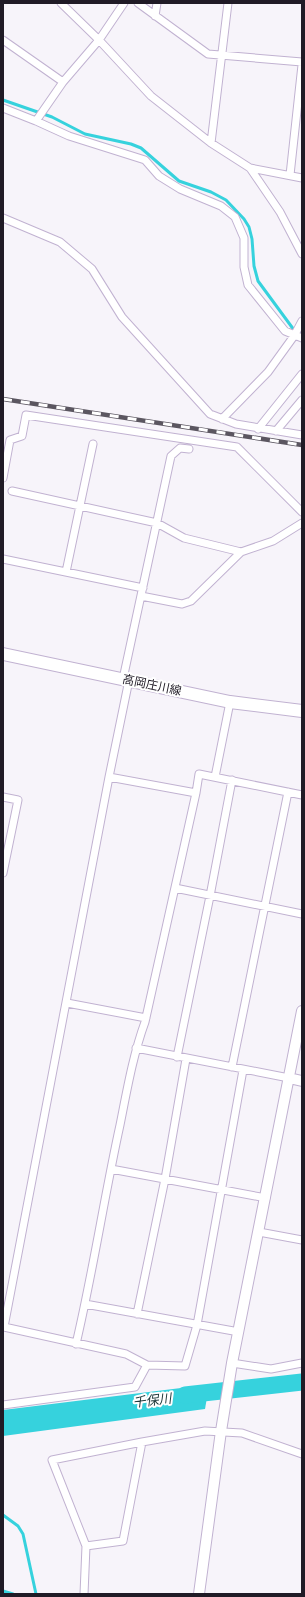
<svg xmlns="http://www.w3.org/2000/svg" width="305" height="1597" viewBox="0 0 305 1597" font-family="Literata,'Noto Sans JP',serif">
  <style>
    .water { fill: #36d2dd }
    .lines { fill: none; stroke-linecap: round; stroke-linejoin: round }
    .stream { stroke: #36d2dd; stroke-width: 3 }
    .river { stroke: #36d2dd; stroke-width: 17 }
    .street-casing { stroke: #c1b2d1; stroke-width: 9 }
    .secondary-casing { stroke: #c1b2d1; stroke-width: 12 }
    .primary-casing { stroke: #c1b2d1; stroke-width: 14 }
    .street { stroke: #fff; stroke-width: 7 }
    .secondary { stroke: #fff; stroke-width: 10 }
    .primary { stroke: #fff; stroke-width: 12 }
    .rail-casing { stroke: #5b5660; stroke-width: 4.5 }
    .rail { stroke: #fff; stroke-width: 3; stroke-dasharray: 9; stroke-linecap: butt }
    .labels { text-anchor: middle; stroke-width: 4; stroke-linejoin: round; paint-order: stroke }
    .street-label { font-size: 12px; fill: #201b26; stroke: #fff }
    .water-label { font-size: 13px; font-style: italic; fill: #213a3c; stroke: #fff }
  </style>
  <rect width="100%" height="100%" fill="#f7f4fa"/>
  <!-- water -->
  <path class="water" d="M209,1386l-4,23 -202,27v-26l178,-22z"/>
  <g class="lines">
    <!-- stream -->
    <path class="stream" d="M3,100l49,17 33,17 46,10 10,4 38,33 32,11 15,8 18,19 5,8 3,12 2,27 4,15 36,49 8,1
      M3,1515l15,11 5,8 13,60
      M3,1591l10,3"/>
    <!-- river -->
    <path class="river" d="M185,1395l117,-13"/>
    <defs>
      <path id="street" d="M61,3l38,37 52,56 60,47 39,25 30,44 22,42
        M138,3l70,51 94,8
        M155,16l2,-13
        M3,40l60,42
        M3,108l33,13 33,15 76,24 14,16 21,13 41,17 14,11 9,21v29l4,18 37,46 17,7
        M36,121l27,-39 36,-42 25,-37
        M211,143l17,-140
        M250,168l52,10
        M290,175l12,-110
        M3,218l57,24 32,27 30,48 88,97 26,10 66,11
        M222,419l46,-47 26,-36 8,-15
        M258,429l44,-55
        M276,431l26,-31
        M3,478l7,-38 12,-4 4,-21 211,32 65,65
        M12,491l145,32 27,15 57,14
        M3,559l140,29
        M66,572l27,-128
        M141,596l41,8 9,-3 50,-49 32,-11 29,-18
        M123,679l48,-223 9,-8 9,1
        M129,680l-20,97 -105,550 122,27 21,11 38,1 12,-41 46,-255
        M109,777l87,16 3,-19 103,21
        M215,777l15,-75
        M3,797l15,3 -15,73
        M175,888l127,26
        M67,1003l79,15
        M136,1048l153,30
        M177,1057l33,-161 22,-116
        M232,1067l56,-275
        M111,1169l155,29
        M259,1232l43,8
        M85,1304l154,28
        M137,1314l28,-135 21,-120
        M76,1344c17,-72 28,-146 44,-219 7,-35 13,-70 25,-103l51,-229
        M232,1363l39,6 31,-6
        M3,1405l132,-18 12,-22
        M86,1546l37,-5 19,-99
        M84,1594l2,-48 -34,-86 90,-18 63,-11 37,2 60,21"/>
      <path id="secondary" d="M289,1078l13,3
        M199,1594l22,-163 11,-68 70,-352"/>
      <path id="primary" d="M3,654l227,48 72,9"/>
    </defs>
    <!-- street casing -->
    <use href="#street" class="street-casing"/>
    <!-- secondary casing -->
    <use href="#secondary" class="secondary-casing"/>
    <!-- primary casing -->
    <use href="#primary" class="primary-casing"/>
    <!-- street -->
    <use href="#street" class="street"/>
    <!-- secondary -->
    <use href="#secondary" class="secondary"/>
    <!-- primary -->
    <use href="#primary" class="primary"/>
    <defs>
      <path id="rail" d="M3,399l299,46"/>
    </defs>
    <!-- rail casing -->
    <use href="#rail" class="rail-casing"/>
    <!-- rail -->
    <use href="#rail" class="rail"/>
  </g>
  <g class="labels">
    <!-- street labels -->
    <g class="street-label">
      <text transform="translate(152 685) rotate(12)" y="4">高岡庄川線</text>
    </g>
    <!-- water labels -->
    <g class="water-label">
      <text transform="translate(152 1400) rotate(-7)" y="5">千保川</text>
    </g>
  </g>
  <!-- border -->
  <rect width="305" height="1597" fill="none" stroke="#201b26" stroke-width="8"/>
</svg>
